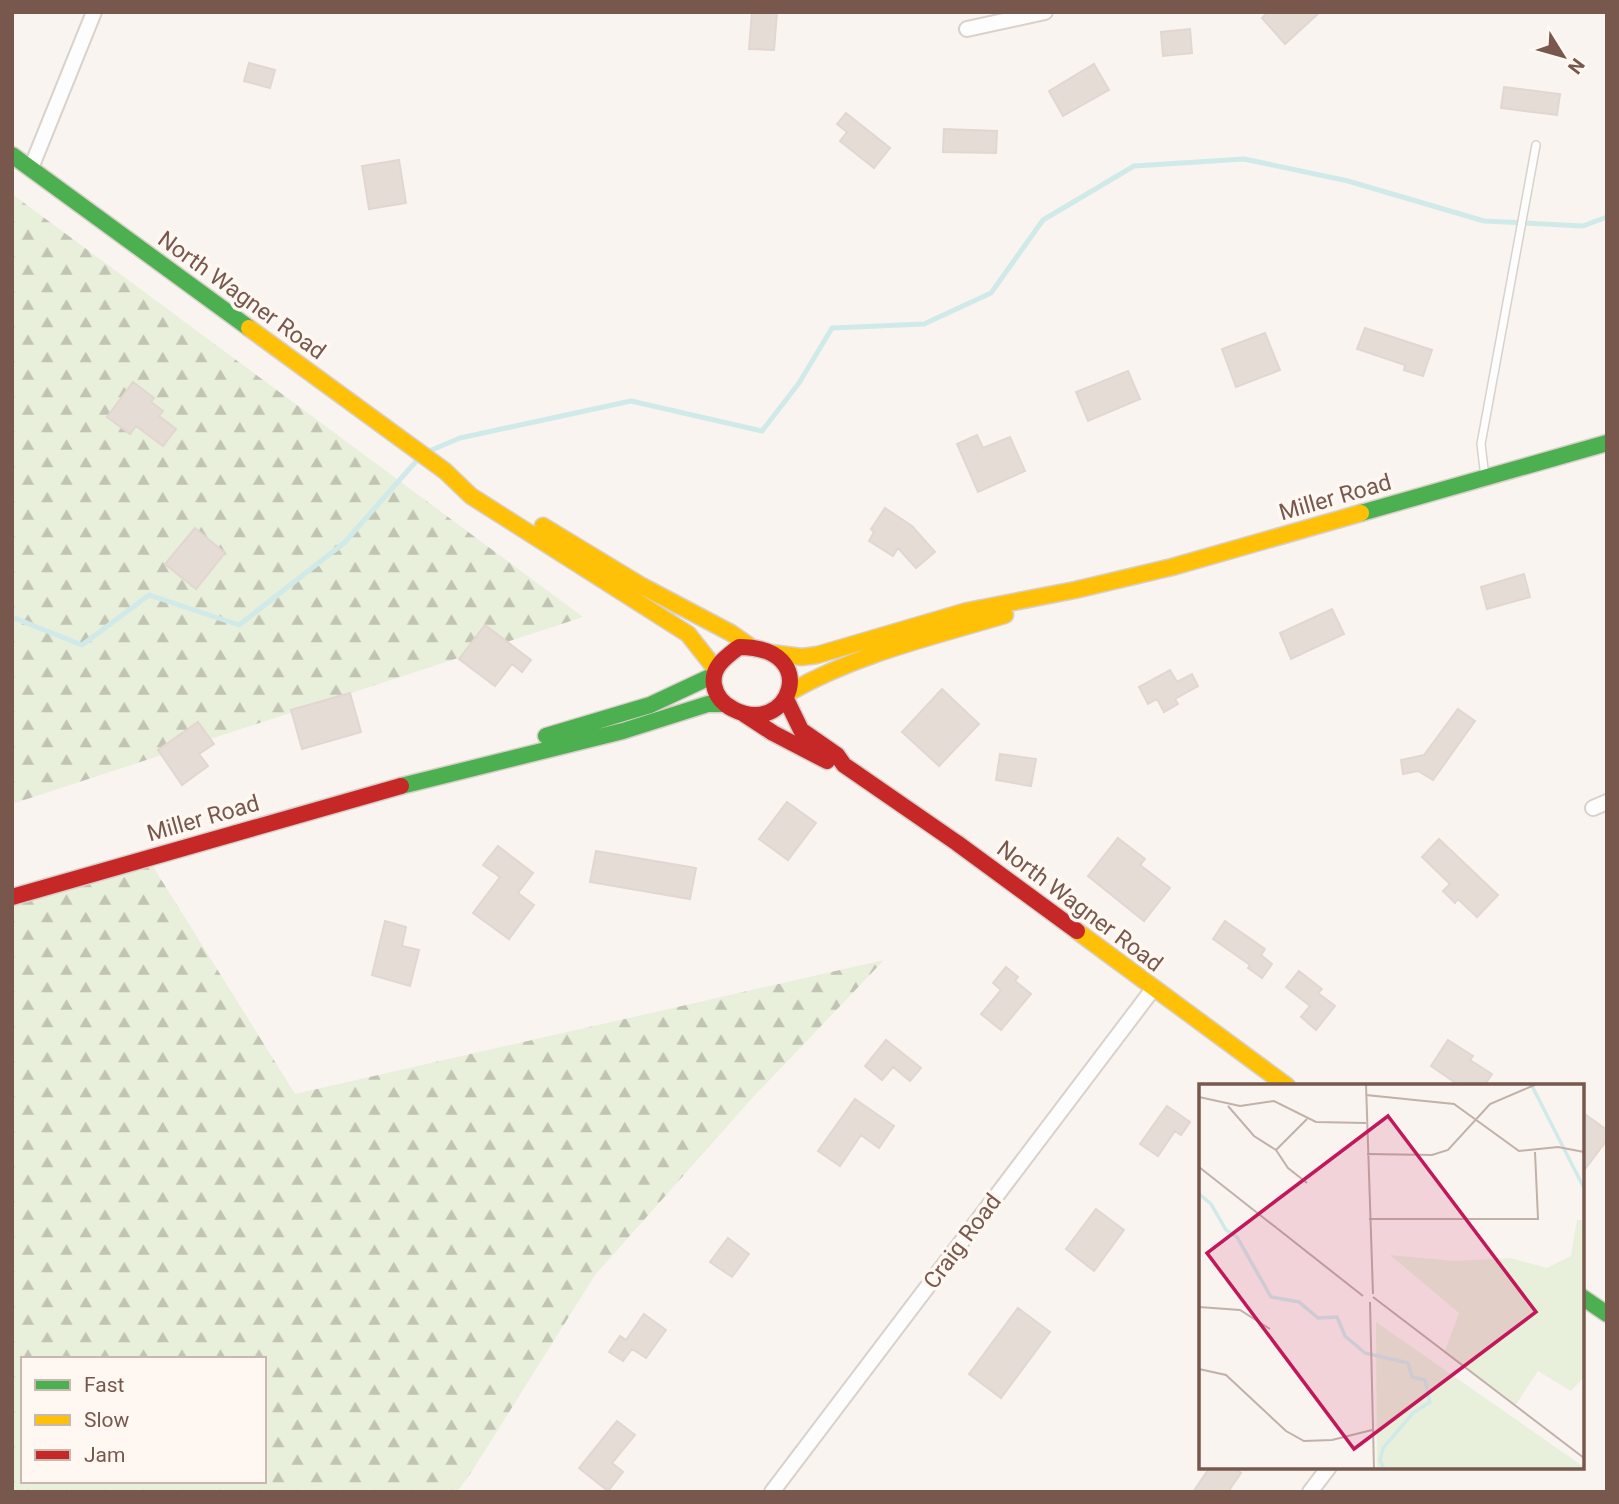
<svg xmlns="http://www.w3.org/2000/svg" width="1619" height="1504" viewBox="0 0 1619 1504" font-family="Roboto,sans-serif">
  <style>
    .forest { fill: url(#forest-firs); fill-rule: evenodd }
    .lines { fill: none; stroke-linecap: round; stroke-linejoin: round }
    .stream { stroke: #d0eae9; stroke-width: 5 }
    .building { fill: #e5dcd6; stroke: #e2d6d1; stroke-width: 2 }
    .lane-casing { stroke: #d8d1cc; stroke-width: 10 }
    .street-casing { stroke: #d8d1cc; stroke-width: 18 }
    .fast-casing { stroke: #d9cfca; stroke-width: 19 }
    .slow-casing { stroke: #d9cfca; stroke-width: 19 }
    .jam-casing { stroke: #d9cfca; stroke-width: 19 }
    .lane { stroke: #fefdfd; stroke-width: 7 }
    .street { stroke: #fefdfd; stroke-width: 14 }
    .fast { stroke: #4caf50; stroke-width: 16 }
    .slow { stroke: #ffc107; stroke-width: 16 }
    .jam { stroke: #c62828; stroke-width: 16 }
    .labels { text-anchor: middle; stroke-width: 7; stroke-linejoin: round; paint-order: stroke }
    .street-label { font-size: 23px; fill: #78584d; stroke: #fff8f2 }
    .inset-river { fill: none; stroke: #d0eae9; stroke-width: 3.5 }
    .inset-road { fill: none; stroke: #c1b1a9; stroke-width: 2 }
    .view { fill: #c2185b; fill-opacity: 0.15; stroke: #c2185b; stroke-width: 3.5 }
    .inset-edge { fill: none; stroke: #78584d; stroke-width: 3.5 }
  </style>
  <defs>
    <pattern id="forest-firs" width="22" height="20" patternUnits="userSpaceOnUse" patternTransform="scale(1.75)"><rect width="22" height="20" fill="#e8efda"/><path d="M5 1l3.5 6h-7zM16 11l3.5 6h-7z" fill="#c1c4b3"/></pattern>
  </defs>
  <rect width="100%" height="100%" fill="#f9f4ef"/>
  <!-- forest -->
  <path class="forest" d="M12,194l571,423 -571,187z
    M147,857l148,237 589,-134 -130,136 -159,179 -121,193 -17,24h-445v-595zM23,1359h241v122h-241z"/>
  <g class="lines">
    <!-- stream -->
    <path class="stream" d="M427,452l33,-14 171,-37 131,30 37,-48 33,-55 92,-4 67,-31 52,-73 91,-54 110,-7 104,22 136,40 99,5 24,-9
      M12,617l70,28 67,-50 90,30 105,-82 75,-85"/>
  </g>
  <!-- building -->
  <path class="building" d="M752,12h25l-3,38 -25,-1z
    M1268,12h52l-35,32 -23,-26z
    M1190,29l2,24 -29,3 -2,-24z
    M249,63l26,7 -5,18 -26,-7z
    M1094,64l15,26 -46,26 -14,-25z
    M1504,87l56,7 -3,21 -56,-7z
    M846,113l44,35 -16,20 -34,-27 7,-9 -10,-8z
    M944,129l53,2 -1,22 -53,-1z
    M399,160l7,43 -37,6 -7,-43z
    M1365,328l67,22 -9,26 -19,-6 1,-5 -48,-16z
    M1265,333l15,37 -44,17 -14,-38z
    M1128,371l12,28 -52,22 -12,-29z
    M133,382l21,16 -3,4 12,9 -4,5 17,13 -13,17 -27,-20 -6,8 -23,-17z
    M977,435l6,13 27,-11 15,34 -47,21 -21,-48z
    M885,508l27,18 23,26 -19,16 -18,-20 -5,8 -24,-15 5,-9 -3,-3z
    M195,528l30,25 -29,36 -31,-25z
    M1524,574l6,23 -43,12 -6,-22z
    M1332,609l12,25 -53,25 -11,-26z
    M485,625l46,35 -9,12 -10,-8 -17,22 -36,-27z
    M1170,670l7,12 15,-8 6,12 -23,13 3,5 -14,8 -7,-13 -9,5 -9,-17z
    M942,689l37,35 -40,42 -37,-34z
    M350,693l11,39 -59,17 -11,-39z
    M1458,709l17,12 -42,59 -15,-9 -15,3 -2,-14 23,-5z
    M198,722l16,22 -15,10 9,12 -26,19 -24,-35z
    M1000,754l36,5 -5,27 -35,-6z
    M787,802l29,21 -28,37 -29,-21z
    M1118,838l27,21 -5,6 30,23 -26,33 -56,-45z
    M1439,839l59,56 -21,22 -19,-18 -3,4 -12,-12 7,-7 -28,-27z
    M498,846l35,27 -15,20 16,12 -25,34 -36,-26 27,-36 -17,-12z
    M596,851l100,17 -6,31 -100,-17z
    M385,921l21,6 -4,19 17,4 -9,36 -38,-11z
    M1225,921l40,28 -4,6 11,9 -10,14 -14,-10 2,-3 -37,-26z
    M1006,967l12,10 -3,4 16,13 -30,36 -20,-16 20,-24 -8,-7z
    M1299,971l23,18 -4,4 17,13 -19,24 -15,-13 9,-11 -24,-19z
    M886,1040l35,28 -11,13 -17,-14 -11,13 -17,-14z
    M1448,1040l25,16 -3,4 22,14 -8,12h-24l-29,-20z
    M855,1099l39,27 -15,22 -18,-13 -21,31 -22,-15z
    M1167,1106l23,16 -9,13 -6,-4 -17,25 -18,-12z
    M1582,1112l25,18v10l-25,33z
    M1096,1209l28,21 -30,41 -28,-22z
    M728,1238l21,16 -17,23 -22,-15z
    M1018,1308l32,24 -49,66 -32,-24z
    M644,1314l22,16 -20,28 -14,-9 -9,12 -14,-9 11,-16 6,4z
    M617,1421l18,14 -23,28 11,9 -15,19 -29,-23z
    M1210,1467h24l7,6 -13,19h-35z"/>
  <g class="lines">
    <defs>
      <path id="lane" d="M1485,477l-4,-33 55,-299"/>
      <path id="street" d="M967,29l78,-17
        M31,168l63,-156
        M1593,808l14,-6
        M772,1492l381,-503
        M1310,1492l19,-25"/>
      <path id="fast" d="M12,155l237,173
        M1361,513l246,-70
        M546,736l104,-31 62,-29
        M401,786l222,-55 85,-27h16
        M1582,1297l25,17"/>
      <path id="slow" d="M249,328l196,143 26,25 217,138 26,33
        M543,526l99,60 89,47 20,14
        M771,653l31,4 15,-2 150,-44 108,-21 97,-23 189,-54
        M790,692c67,-38 141,-55 215,-77
        M1077,931l210,155"/>
      <path id="jam" d="M739,647c85,0 50,92 -6,62 -10,-5 -17,-13 -19,-24 -3,-18 12,-28 25,-38z
        M786,699l15,31 36,25 7,10 113,78 120,88
        M744,714l29,19 54,28
        M12,897l389,-111"/>
    </defs>
    <!-- lane casing -->
    <use href="#lane" class="lane-casing"/>
    <!-- street casing -->
    <use href="#street" class="street-casing"/>
    <!-- fast casing -->
    <use href="#fast" class="fast-casing"/>
    <!-- slow casing -->
    <use href="#slow" class="slow-casing"/>
    <!-- jam casing -->
    <use href="#jam" class="jam-casing"/>
    <!-- lane -->
    <use href="#lane" class="lane"/>
    <!-- street -->
    <use href="#street" class="street"/>
    <!-- fast -->
    <use href="#fast" class="fast"/>
    <!-- slow -->
    <use href="#slow" class="slow"/>
    <!-- jam -->
    <use href="#jam" class="jam"/>
  </g>
  <g class="labels">
    <!-- street labels -->
    <g class="street-label">
      <text transform="translate(242 295) rotate(36)" y="8">North Wagner Road</text>
      <text transform="translate(1335 497) rotate(-16)" y="8">Miller Road</text>
      <text transform="translate(203 818) rotate(-16)" y="8">Miller Road</text>
      <text transform="translate(1080 906) rotate(37)" y="8">North Wagner Road</text>
      <text transform="translate(962 1241) rotate(-53)" y="8">Craig Road</text>
    </g>
  </g>
  <!-- overview -->
  <g transform="translate(1199 1084)">
    <rect width="385" height="385" fill="#f9f4ef"/>
    <path d="M378,136h7v157l-13,14 -33,-20 -23,35 -71,-53 15,-40 -69,-58 64,6 56,-3 37,10 24,-12zM177,238l208,145v2h-207z" fill="#e8efda"/>
    <path class="inset-river" d="M332,0l53,104M0,110l12,10 15,26 11,7 34,60 28,5 19,16 19,-1 8,19 20,17 43,10 4,14 13,3 5,22 -17,11 -30,35 -3,12 4,9"/>
    <path class="inset-road" d="M167,0l7,210M167,11l88,9 65,47 39,-4 26,5M0,13l41,9 34,-5 42,21 50,1M29,22l26,30 22,14 31,-31M77,66l12,18 19,15M168,70l65,1 16,-5 42,-46 47,-20M0,83l164,129M170,135h169l-3,-67M174,213l211,161M171,218l4,167M0,223l41,3 30,19M0,285l27,6 60,56 18,10 28,-1 40,-10"/>
    <path class="view" d="M189,32l148,196 -182,137 -147,-196z"/>
    <rect width="385" height="385" class="inset-edge"/>
  </g>
  <!-- border -->
  <rect width="1619" height="1504" fill="none" stroke="#78584d" stroke-width="28"/>
  <!-- legend -->
  <rect x="21" y="1357" width="245" height="126" fill="#fff8f2" stroke="#c9b8b0" stroke-width="2"/>
  <rect x="35" y="1380" width="35" height="10" fill="#4caf50" stroke="#c9b8b0" stroke-width="2"/>
  <text x="84" y="1392" font-size="21" fill="#78584d">Fast</text>
  <rect x="35" y="1415" width="35" height="10" fill="#ffc107" stroke="#c9b8b0" stroke-width="2"/>
  <text x="84" y="1427" font-size="21" fill="#78584d">Slow</text>
  <rect x="35" y="1450" width="35" height="10" fill="#c62828" stroke="#c9b8b0" stroke-width="2"/>
  <text x="84" y="1462" font-size="21" fill="#78584d">Jam</text>
  <!-- north arrow -->
  <g transform="translate(1563 56) rotate(127)" stroke="#fff8f2" stroke-width="5" paint-order="stroke">
  <path d="M0-5L12 26L0 18L-12 26Z" fill="#78584d"/>
  <text y="-10" font-size="19" font-weight="bold" text-anchor="middle" fill="#78584d">N</text>
  </g>
</svg>
